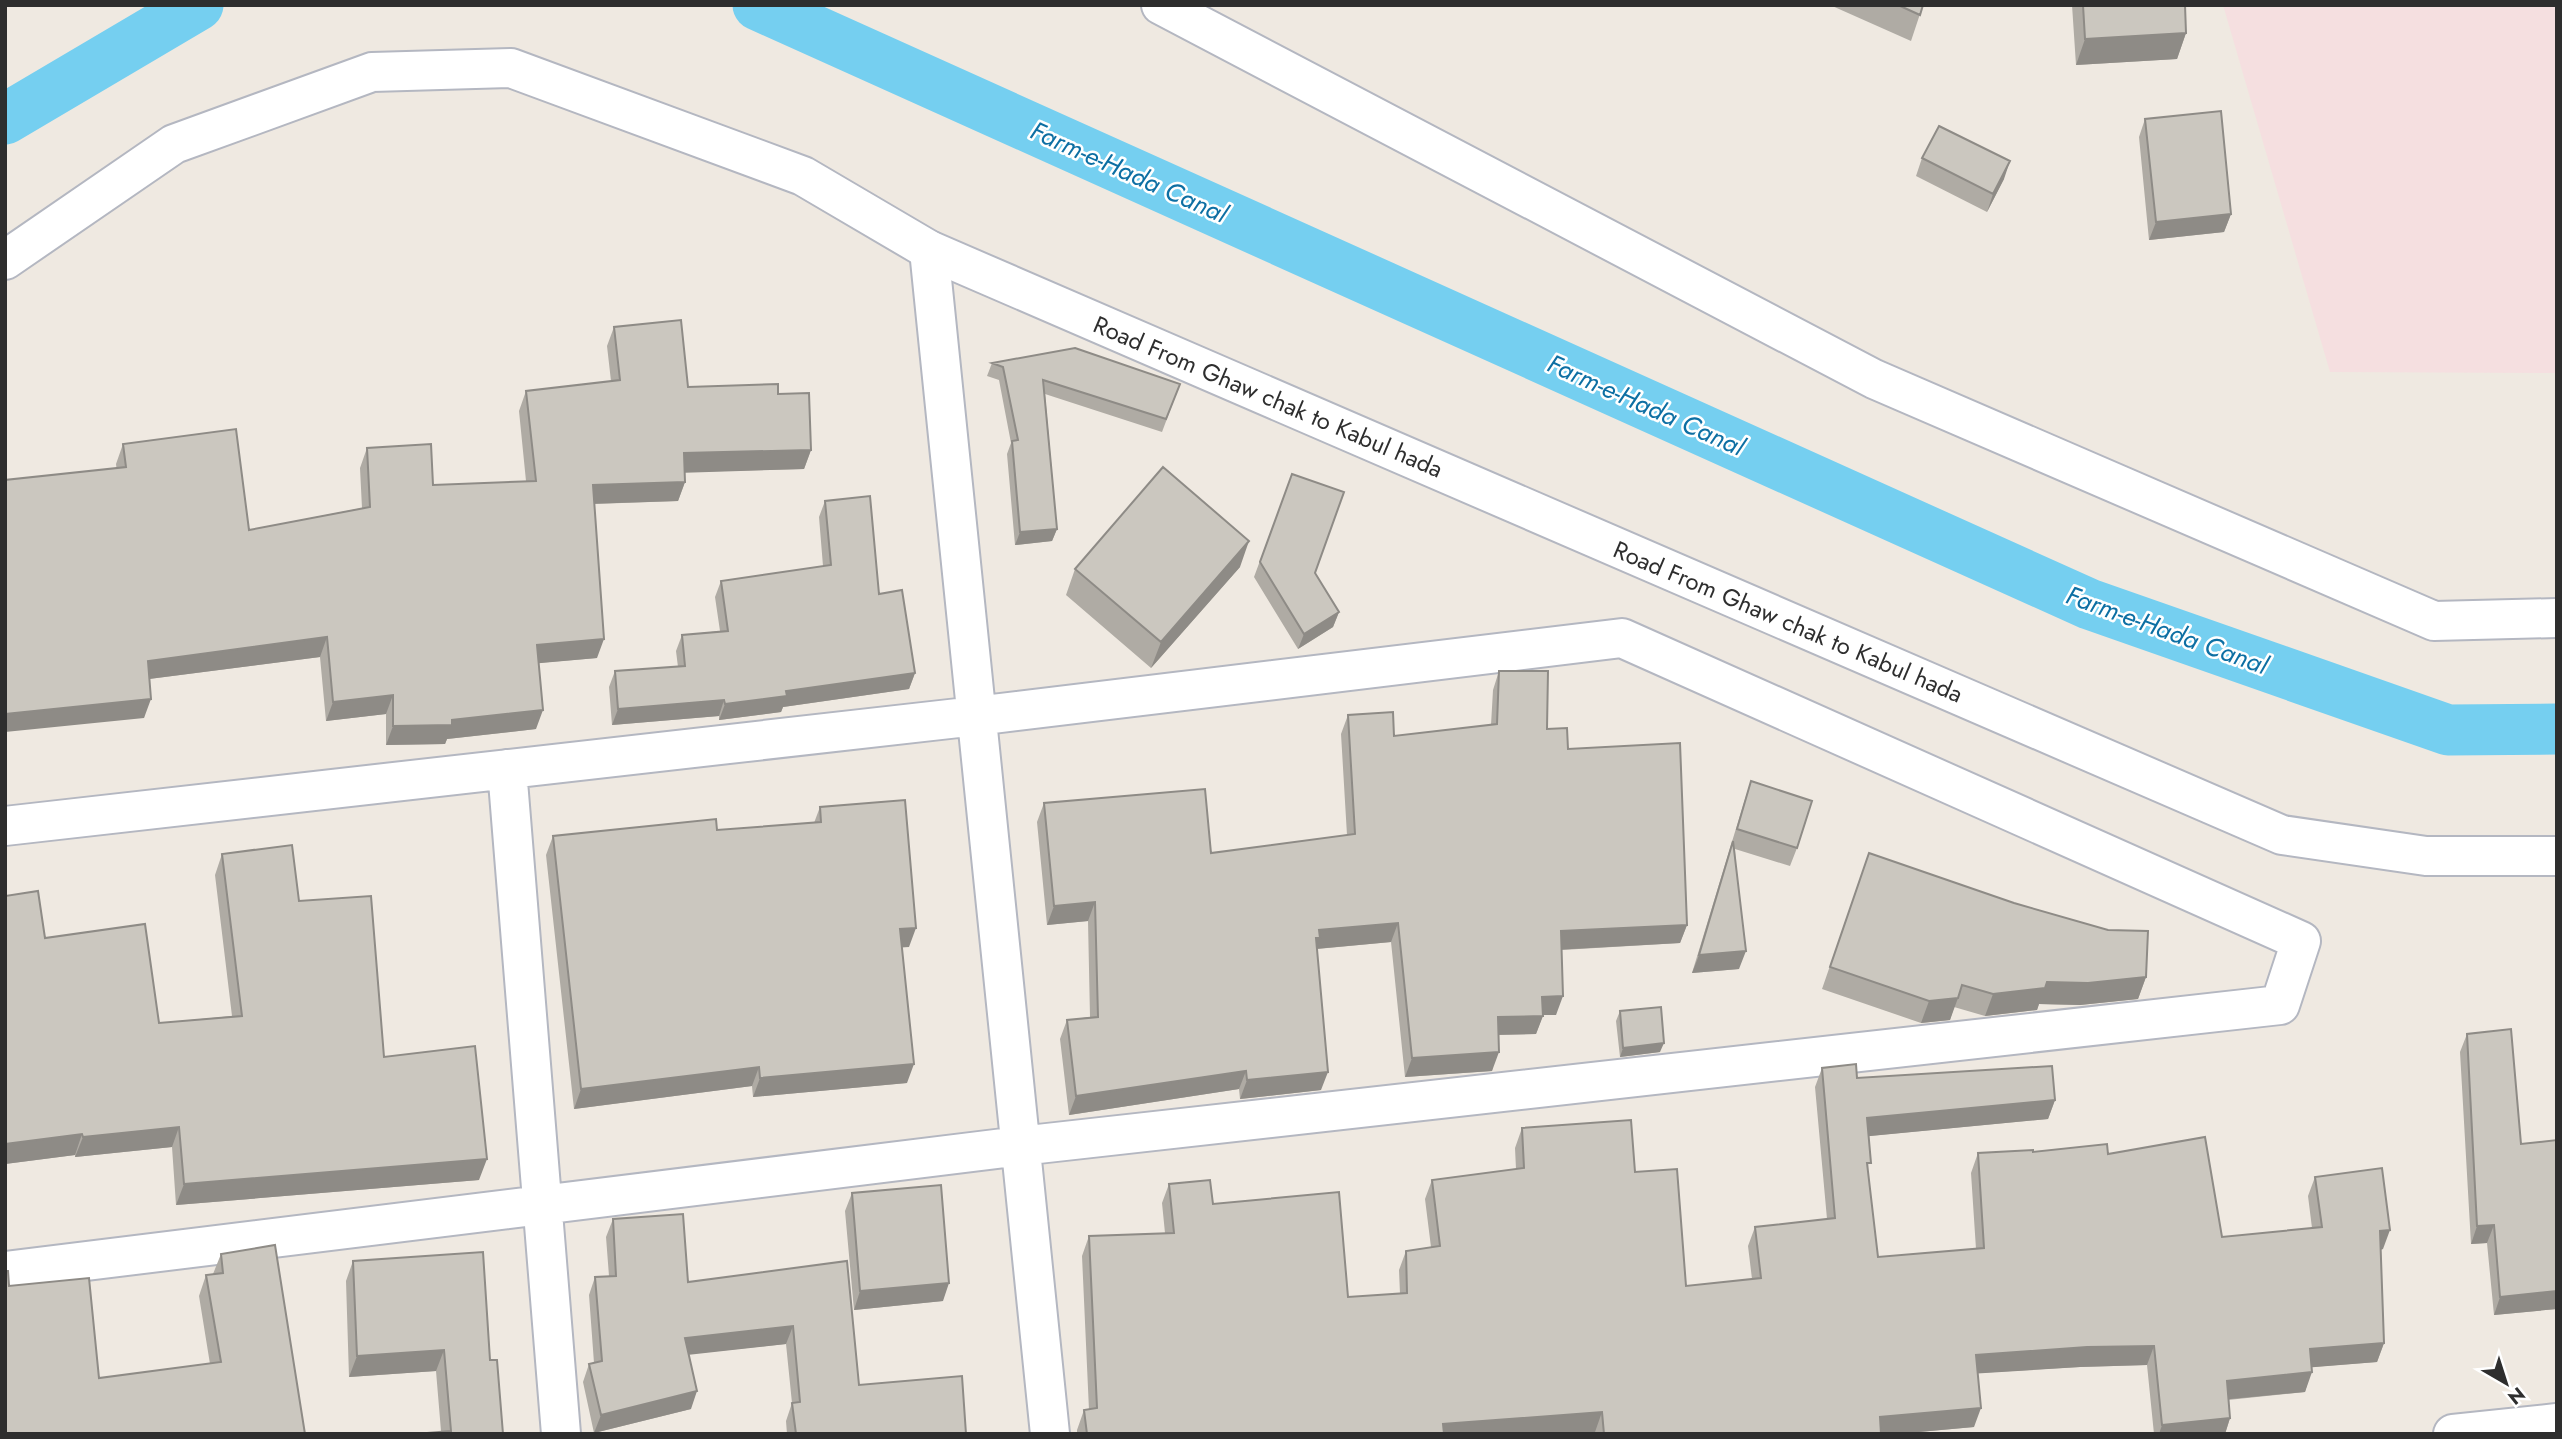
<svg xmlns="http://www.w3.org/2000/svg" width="2562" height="1439" viewBox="0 0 2562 1439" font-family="Jost,sans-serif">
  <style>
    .medical { fill: #f5dfe0 }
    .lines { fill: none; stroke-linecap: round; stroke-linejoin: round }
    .canal { stroke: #75cff0; stroke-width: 51 }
    .street-casing { stroke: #b4b7c1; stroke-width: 42 }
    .secondary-casing { stroke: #b4b7c1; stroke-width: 42 }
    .street { stroke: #fff; stroke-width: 38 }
    .secondary { stroke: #fff; stroke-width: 38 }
    .wall { fill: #afaba4 }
    .shaded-wall { fill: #8e8b86 }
    .building { fill: #cbc7bf; stroke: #8e8b86; stroke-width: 2 }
    .labels { text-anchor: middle; stroke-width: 5; stroke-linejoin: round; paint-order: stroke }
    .street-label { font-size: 24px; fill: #2e2e2e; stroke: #fff }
    .water-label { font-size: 26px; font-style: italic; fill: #0d6fa3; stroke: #fff }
  </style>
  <rect width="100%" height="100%" fill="#efe9e1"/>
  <!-- medical -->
  <path class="medical" d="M2223,5h334v368l-227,-1z"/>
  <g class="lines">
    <!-- canal -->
    <path class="canal" d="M758,5l1331,599 359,126 109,-1
      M5,119l193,-114"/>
    <defs>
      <path id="street" d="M1161,5l713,374 560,242 123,-3
        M929,250l121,1184
        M507,769l54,665
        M5,826l971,-110 646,-78 679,303 -21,64 -1260,141 -1015,125
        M2453,1434l104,-11"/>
      <path id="secondary" d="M5,260l169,-116 198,-72 139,-4 292,108 126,74 1353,585 144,21h131"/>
    </defs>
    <!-- street casing -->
    <use href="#street" class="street-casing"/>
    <!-- secondary casing -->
    <use href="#secondary" class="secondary-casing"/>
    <!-- street -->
    <use href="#street" class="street"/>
    <!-- secondary -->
    <use href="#secondary" class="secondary"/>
  </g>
  <!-- wall -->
  <path class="wall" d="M1830,5h93l-12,36z
    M2072,5h113l1,28 -9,26 -101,6z
    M2145,119l86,95 -7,18 -75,8 -10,-103z
    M1922,158l82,21 -17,33 -71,-36z
    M614,327l74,60 90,7 33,56 -7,19 -119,3v10l-7,19 -84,3 3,154 -59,5 -2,66 -89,10 -2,5 -59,1v-31l-60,7 -6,-64 -171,22 -5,39 -28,-254 7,-20 126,86 113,-22 -2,-40 7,-20 66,37 93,-4 -7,-70 7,-20 85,-10 -4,-35z
    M992,363l188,21 -18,48 -117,-38 12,135 -5,12 -37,4 -8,-91 4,-11 -12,-63 -12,-4z
    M1292,474l23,99 24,39 -6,15 -35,22 -44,-72z
    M825,501l54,93 36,79 -6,16 -126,18 -2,5 -62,8v-4l-107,9 -3,-38 6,-16 63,-4 -2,-16 6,-16 38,-4 -5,-34 6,-16 102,-15 -4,-49z
    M1240,567l-89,101 -85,-73 9,-26z
    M1499,671l48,58 21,20 119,176 -7,18 -118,7 -6,65h-13l-7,19 -38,1 -6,36 -87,6 -14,-135 -74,7 4,141 -81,9 -1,-10 -170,26 -9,-76 7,-19 23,-3 -2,-96 -41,4 -10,-103 7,-19 167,50 136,-18 -6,-101 7,-19 46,21 97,-11 2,-35z
    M1751,781l46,67 -7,18 -55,-17 4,120 -47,4 53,-174z
    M820,807l89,140h-7l5,136 -154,14 -1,-11 -178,23 -28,-254 7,-19 164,-6 97,-7z
    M1869,853l277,124 -8,22 -58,6 -41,-1 -2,6 -52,6 -31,-9 -4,13 -29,3 -99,-34z
    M222,854l77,47 85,156 95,123 -303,25 -4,-58 -97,10v-2l-70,9v-268l40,42 114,85 73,-7 -17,-141z
    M1620,1011l40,41 -40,5 -4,-36z
    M2467,1034l54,110 36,165 -63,6 -7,-72 -16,1 -11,-192z
    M1822,1068l35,10 198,22 -7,19 -179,17 -1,35 10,86 98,-8 -5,-76 7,-20 55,-1 75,2 114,83 90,-9 -4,-32 7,-19 68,72 -2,1 3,93 -7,19 -65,5 -7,25 -77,8 2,18 -5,16h-71l-7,-69 -67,2 -103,6 -3,54 -77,7h-302v-2l-29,2h-489v-4l7,-20h5l-7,-154 7,-20 76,-3 -3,-30 7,-19 44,20 135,93 52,-3 -1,-24 7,-19 25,-4 -6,-48 7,-19 84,-11 -1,-21 7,-20 113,44 51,114 66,-7 -4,-33 7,-19 72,-8 -12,-132z
    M852,1193l91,108 -89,9 -9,-99z
    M613,1219l75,63 159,-21 12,124 107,49h-179l-1,-13 6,-18 -6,-59 -97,10 2,55 -97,24 -11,-51 6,-18 5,-1 -5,-68 6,-18 14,-1 -3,-39z
    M221,1254l84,180h-300l4,-148 90,92 111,-14 -11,-68 7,-21 7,-1z
    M353,1261l137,99 13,74 -62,-3 -5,-60 -87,6 -3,-96z"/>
  <!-- shaded-wall -->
  <path class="shaded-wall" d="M2186,33l-9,26 -101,6 9,-26z
    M2010,161l-6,18 -17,33 6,-18z
    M2231,214l-7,18 -75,8 7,-18z
    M811,450l-7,19 -127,4 7,-20z
    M685,482l-7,19 -92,3 7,-19z
    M1057,529l-5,12 -37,4 5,-13z
    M1249,541l-9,26 -89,101 10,-26z
    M1339,612l-6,15 -35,22 6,-15z
    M327,637l-7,20 -179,23 7,-19z
    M604,639l-7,19 -67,6 7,-19z
    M915,673l-6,16 -126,18 -2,5 -62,8 6,-16 61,-13z
    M393,695l-7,19 -60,7 7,-19z
    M151,699l-7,19 -139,14v-18z
    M724,700l-5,16 -107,9 6,-16z
    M543,710l-7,19 -89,10 -2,5 -59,1 7,-19z
    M1095,902l-7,19 -41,4 7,-19z
    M1398,923l-7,19 -76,7 -6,8 10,-27z
    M1687,925l-7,18 -126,7 7,-19z
    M916,928l-7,19 -16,1 7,-19z
    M1746,951l-7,18 -47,4 7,-18z
    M2146,977l-8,22 -58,6 -41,-1 -2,6 -52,6 8,-22 54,-12z
    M1563,996l-7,19h-20l6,-18z
    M1958,998l-8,22 -29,3 8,-22z
    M1543,1016l-7,18 -45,1 7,-18z
    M1664,1043l-4,9 -40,5 3,-9z
    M1499,1052l-7,19 -87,6 7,-19z
    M914,1064l-7,19 -154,14 7,-19z
    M759,1067l-7,19 -178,23 7,-20z
    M1246,1071l-7,18 -170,26 7,-19z
    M1328,1072l-7,18 -81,9 7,-19z
    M2055,1100l-7,19 -188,18 7,-19z
    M179,1127l-7,20 -97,10 8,-20z
    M82,1134l-7,21 -70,9v-20z
    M487,1159l-8,21 -303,25 8,-21z
    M2494,1225l-7,18 -16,1 6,-18z
    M2390,1230l-7,19 -10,1 7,-19z
    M949,1283l-6,18 -89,9 6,-19z
    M2557,1291v18l-63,6 6,-18z
    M793,1326l-7,18 -108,12 7,-18z
    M2384,1343l-7,19 -74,6 7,-19z
    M2154,1346l-7,19 -67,2 -111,7 7,-19 111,-8z
    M444,1350l-8,21 -87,6 8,-21z
    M2312,1372l-7,20 -85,8 7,-19z
    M697,1391l-6,18 -97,24 7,-18z
    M1981,1408l-7,19 -77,7h-23l6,-17z
    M1602,1412l-7,20 -29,2h-126l3,-10z
    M2230,1418l-5,16h-66l3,-9z"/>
  <!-- building -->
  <path class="building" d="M1898,5h25l-3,10z
    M2083,5h102l1,28 -101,6z
    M2221,111l10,103 -75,8 -11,-103z
    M1939,126l71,35 -17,33 -71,-36z
    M681,320l7,67 90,-3v10l31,-1 2,57 -127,3 1,29 -92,3 11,154 -67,6 6,65 -91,10v5l-59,1v-31l-60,7 -6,-65 -179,24 3,38 -146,15v-234l121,-13 -3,-23 113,-15 13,101 121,-23 -3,-59 64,-4 2,41 103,-4 -10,-90 94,-11 -6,-53z
    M1075,348l105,36 -14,35 -123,-39 14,149 -37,3 -8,-91 6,-1 -15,-73 -11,-4z
    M1163,467l86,74 -88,101 -86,-73z
    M1292,474l52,18 -29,81 24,39 -35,22 -44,-72z
    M870,496l9,98 23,-4 13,83 -129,18 1,5 -62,8 -1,-4 -106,9 -3,-38 70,-5 -3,-31 46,-4 -7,-50 110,-16 -6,-64z
    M1499,671h49l-1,58 20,-1 1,21 112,-6 7,182 -126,6 2,65 -21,1 1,19 -45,1 1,35 -87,6 -14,-135 -79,7 1,8h-4l12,134 -81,8 -1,-9 -170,25 -9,-76 31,-3 -3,-115 -41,4 -10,-103 161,-14 6,64 144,-19 -7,-119 45,-3 1,24 103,-12z
    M1751,781l61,20 -15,47 -60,-19z
    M905,800l11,128 -16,1 14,135 -154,14 -1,-11 -178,22 -28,-253 163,-17 1,11 104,-8 -1,-15z
    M1733,841l13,110 -47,4z
    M292,845l7,56 72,-5 13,161 91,-11 12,113 -303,25 -5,-57 -96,10 -1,-3 -77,10v-248l33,-5 7,47 100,-14 14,99 83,-7 -20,-162z
    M1869,853l145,50 94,27 40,1 -2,46 -58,6 -41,-1 -2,6 -52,6 -31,-9 -4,13 -29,3 -99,-34z
    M1661,1007l3,36 -41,5 -3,-37z
    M2511,1029l10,115 36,-4v151l-57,6 -6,-72 -17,1 -10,-192z
    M1856,1064l1,14 195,-12 3,34 -188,18 4,45h-4l11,94 106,-9 -6,-95 55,-3v2l74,-8 1,10 97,-17 17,100 100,-10 -7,-50 67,-9 8,62 -10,1 4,112 -74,6 2,23 -85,9 3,37 -68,7 -8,-79 -67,1 -111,8 5,53 -101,9 1,17h-277l-2,-22 -159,12 1,10h-357l-3,-24 13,-2 -8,-172 85,-3 -5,-49 41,-4 3,24 126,-12 9,105 59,-4 -1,-42 34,-5 -8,-66 92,-12 -2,-40 109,-8 4,52 42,-3 9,117 75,-8 -6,-51 80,-9 -13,-150z
    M941,1185l8,98 -89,8 -8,-98z
    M683,1214l5,68 159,-21 12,124 103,-9 4,58h-170l-4,-31 8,-1 -7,-76 -108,12 12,53 -96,24 -12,-51 13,-3 -7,-84 21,-1 -3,-57z
    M275,1245l30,189h-300v-163h3l1,15 80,-8 10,100 122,-16 -15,-87 17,-2 -2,-19z
    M483,1252l7,108h7l6,74h-88l36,-3 -7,-81 -87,6 -4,-95z"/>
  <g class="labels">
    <!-- street labels -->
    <g class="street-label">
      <text transform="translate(1268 397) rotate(23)" y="8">Road From Ghaw chak to Kabul hada</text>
      <text transform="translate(1788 622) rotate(23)" y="8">Road From Ghaw chak to Kabul hada</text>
    </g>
    <!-- water labels -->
    <g class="water-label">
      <text transform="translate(1129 172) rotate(24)" y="9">Farm-e-Hada Canal</text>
      <text transform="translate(1646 405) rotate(24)" y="9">Farm-e-Hada Canal</text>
      <text transform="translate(2167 630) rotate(20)" y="9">Farm-e-Hada Canal</text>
    </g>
  </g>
  <!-- border -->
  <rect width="2562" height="1439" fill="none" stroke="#2e2e2e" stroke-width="14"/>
  <!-- north arrow -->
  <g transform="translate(2506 1383) rotate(141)" stroke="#ffffff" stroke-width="5" paint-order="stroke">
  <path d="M0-5L12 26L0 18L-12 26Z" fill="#2e2e2e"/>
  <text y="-10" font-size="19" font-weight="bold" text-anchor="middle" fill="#2e2e2e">N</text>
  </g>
</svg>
